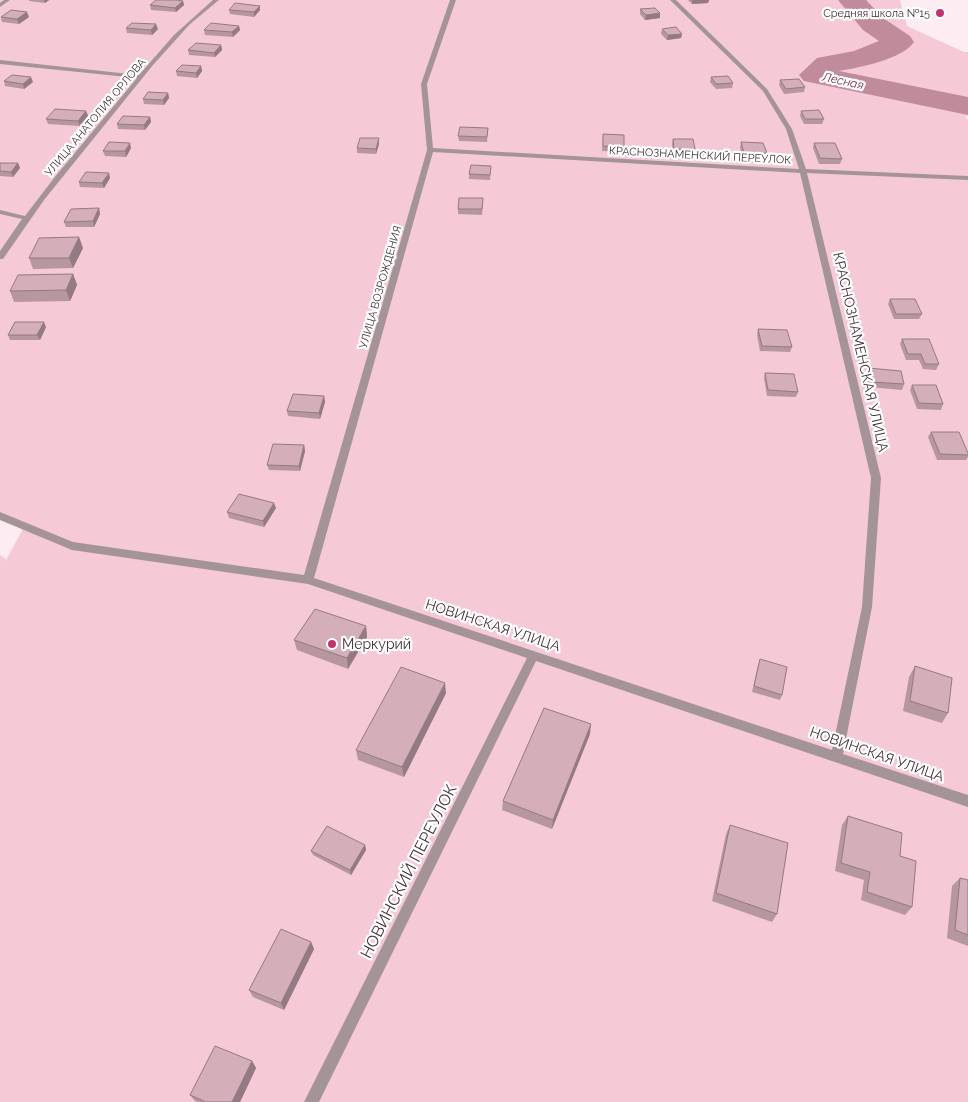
<svg xmlns="http://www.w3.org/2000/svg" width="968" height="1102" viewBox="0 0 968 1102" font-family="Raleway,sans-serif">
  <style>
    .green { fill: #f6c9d6 }
    .lines { fill: none; stroke-linecap: round; stroke-linejoin: round }
    .river { fill: #c08c9c; fill-rule: evenodd }
    .street { fill: #a49498; fill-rule: evenodd }
    .wall { fill: #b6969f }
    .shaded-wall { fill: #947a82 }
    .building { fill: #d4aeb9; stroke: #947a82 }
    .poi-dot { fill: #be3570; stroke: #fff; stroke-width: 2 }
    .labels { text-anchor: middle; stroke-width: 4.5; stroke-linejoin: round; paint-order: stroke }
    .far-poi-label { font-size: 11px; fill: #403135; stroke: #fff; text-anchor: end }
    .far-street-label { font-size: 11px; fill: #403135; stroke: #fff }
    .far-water-label { font-size: 12px; font-style: italic; fill: #723049; stroke: #fff }
    .street-label { font-size: 14px; fill: #403135; stroke: #fff }
    .poi-label { font-size: 14px; fill: #403135; stroke: #fff; text-anchor: start }
    .near-street-label { font-size: 16px; fill: #403135; stroke: #fff }
  </style>
  <rect width="100%" height="100%" fill="#fdedf2"/>
  <!-- green -->
  <path class="green" d="M0,0h900l7,26 57,26h4v64h-3l3,4v982h-968v-547l6,4 -1,3 19,-35 -24,-12z"/>
  <g class="lines">
    <!-- river -->
    <path class="river" d="M838,0h28l17,18 27,18 4,6c-11,17 -56,26 -75,29l129,26v18l-164,-34 -5,-6 18,-17 37,-7 25,-10 -16,-11z"/>
    <!-- street -->
    <path class="street" d="M4,0h6l-10,7v-4z
      M213,0h6l-29,24 -37,41 -109,135 -41,59h-3v-8l22,-32 -22,-5v-4l25,6 29,-38 83,-100 -137,-14v-4l139,15 35,-40z
      M450,0h6l-29,84 6,64 366,21 -13,-40 -23,-38 -93,-91h6l91,89 25,40 14,40 162,7v4l-161,-7 74,305 -9,129 -29,147 125,41v12l-432,-146 -217,441h-15l223,-444 -219,-74 -236,-34 -72,-30v-8l73,30 231,33 123,-425 -6,-66zM433,152l367,21 71,305 -9,129 -30,143 -518,-172z"/>
  </g>
  <!-- wall -->
  <path class="wall" d="M29,0h20l-4,3 -16,-2z
    M688,0h21l-1,3 -16,1z
    M183,1l1,4 -8,7 -25,-2 -1,-5z
    M260,6v4l-6,7 -24,-3 -1,-4z
    M640,9l20,4v5l-15,2 -5,-6z
    M1,17h28l-10,7 -17,-2z
    M239,26l1,4 -7,7 -28,-2 -1,-5z
    M126,28l32,1 -6,6 -25,-2z
    M662,29l20,5 -1,4 -14,2 -6,-6z
    M221,45l1,5 -7,7 -26,-2 -1,-5z
    M201,66l1,5 -5,7 -20,-2 -1,-5z
    M711,77l22,6 -1,5 -16,1 -6,-7z
    M780,80l25,7 -1,5 -20,2 -5,-9z
    M4,81l29,1 -9,7 -19,-3z
    M168,93l1,5 -5,7 -20,-1 -1,-5z
    M86,111l2,5 -8,10 -32,-2 -2,-5z
    M801,111l23,8 -2,5h-18l-4,-8z
    M150,117l1,5 -6,8 -27,-1 -1,-5z
    M488,128l-1,14 -28,-1 -1,-5z
    M603,134l21,13v5l-22,-1z
    M673,139l22,10 -1,6 -21,-1 -1,-10z
    M741,142l26,11 -2,5h-22l-3,-10z
    M814,143l28,16 -2,5h-21l-6,-16z
    M379,144l-3,10 -19,-1v-5z
    M131,148l-5,9 -21,-1 -2,-5z
    M0,163h18l2,5 -7,9 -13,-1z
    M491,166l-1,14 -21,-1v-5z
    M110,178l-6,10 -24,-1 -1,-5z
    M483,204l-1,11 -24,-1v-5z
    M99,208l1,6 -6,13h-28l-2,-5z
    M83,248l-10,20 -40,1 -4,-11z
    M73,274l4,11 -7,16 -56,1 -4,-11z
    M890,299l32,15 -3,5h-25l-6,-15z
    M46,327l-6,13h-30l-2,-5z
    M758,329l34,18 -2,5 -30,-1 -3,-16z
    M902,339l37,25 -3,6 -13,-1 -4,-9h-13l-6,-16z
    M868,368l36,16 -2,6 -33,-3 -3,-13z
    M765,373l33,19 -2,5 -29,-1 -3,-18z
    M912,385l31,19 -2,6 -24,-1 -7,-19z
    M324,396l1,6 -5,17 -32,-3 -1,-5z
    M931,432l37,21v4l-2,3h-29l-9,-23z
    M304,445l1,6 -5,20 -31,-1 -2,-5z
    M276,508l-12,19 -35,-9 -2,-6z
    M366,626l1,11 -19,32 -51,-19 -3,-10z
    M760,659l22,36 -2,5 -28,-8 6,-27z
    M915,666l33,47 -6,10 -39,-12 6,-34z
    M446,693l-42,84 -46,-17 -2,-10z
    M590,734l-38,95 -50,-19 1,-9z
    M848,816l52,40 12,51 -7,8 -44,-15 3,-20 -29,-9 7,-46z
    M730,825l47,89 -5,8 -60,-21 14,-67z
    M365,845l1,5 -15,25 -38,-20 -2,-4z
    M960,878l8,2v66l-21,-8 5,-52z
    M311,942l3,7 -30,61 -31,-13 -4,-7z
    M252,1061l4,7 -16,34h-42l-3,-1 -5,-6z"/>
  <!-- shaded-wall -->
  <path class="shaded-wall" d="M44,0h5l-4,3z
    M692,0h17l-1,3 -16,1z
    M183,1l1,4 -8,7 -1,-4z
    M260,6v4l-6,7v-5z
    M27,12l2,5 -10,7 -2,-5z
    M660,13v5l-15,2 1,-5z
    M156,24l2,5 -6,6 -1,-5z
    M239,26l1,4 -7,7 -1,-5z
    M682,34l-1,4 -14,2 1,-5z
    M221,45l1,5 -7,7 -1,-4z
    M201,66l1,5 -5,7 -1,-5z
    M31,77l2,5 -9,7 -1,-5z
    M168,93l1,5 -5,7 -1,-5z
    M86,111l2,5 -8,10 -2,-5z
    M150,117l1,5 -6,8 -1,-5z
    M379,138v6l-3,10v-5z
    M130,143l1,5 -5,9 -1,-6z
    M18,163l2,5 -7,9 -2,-5z
    M109,173l1,5 -6,10 -2,-5z
    M99,208l1,6 -6,13 -1,-6z
    M79,237l4,11 -10,20 -4,-10z
    M73,274l4,11 -7,16 -4,-11z
    M44,322l2,5 -6,13 -3,-5z
    M324,396l1,6 -5,17 -1,-6z
    M304,445l1,6 -5,20 -1,-5z
    M274,503l2,5 -12,19 -1,-6z
    M366,626l1,11 -19,32 -1,-11z
    M445,683l1,10 -42,84 -2,-10z
    M591,724l-1,10 -38,95 1,-9z
    M365,845l1,5 -15,25 -1,-5z
    M311,942l3,7 -30,61 -3,-7z
    M252,1061l4,7 -16,34h-8z"/>
  <!-- building -->
  <path class="building" d="M156,0h20l7,1 -8,7 -25,-3z
    M235,3l25,3 -6,6 -25,-2z
    M655,8l5,5 -14,2 -6,-6z
    M11,10l16,2 -10,7 -16,-2z
    M132,23l24,1 -5,6 -25,-2z
    M211,23l28,3 -7,6 -28,-2z
    M676,27l6,7 -14,1 -6,-6z
    M196,43l25,2 -7,8 -26,-3z
    M182,65l19,1 -5,7 -20,-2z
    M12,75l19,2 -8,7 -19,-3z
    M728,76l5,7 -17,1 -5,-7z
    M799,79l6,8 -19,2 -6,-9z
    M148,92l20,1 -5,7 -20,-1z
    M55,109l31,2 -8,10 -32,-2z
    M819,110l5,9h-19l-4,-8z
    M123,116l27,1 -6,8 -27,-1z
    M460,127l28,1 -1,9 -29,-1z
    M603,134l21,1v12l-21,-1z
    M360,138h19l-3,11 -19,-1z
    M673,139h20l2,10h-21z
    M109,142l21,1 -5,8h-22z
    M741,142l22,1 4,10h-23z
    M814,143h21l7,16 -22,-1z
    M0,163h18l-7,9 -11,-1z
    M471,165l20,1 -1,9 -21,-1z
    M86,172l23,1 -7,10 -23,-1z
    M459,198h24l-1,11h-24z
    M99,208l-6,13 -29,1 7,-13z
    M79,237l-10,21h-40l10,-20z
    M73,274l-7,16 -56,1 8,-16z
    M890,299h25l7,15h-26z
    M15,322h29l-7,13h-29z
    M758,329l29,1 5,17 -30,-1z
    M902,339h27l10,25h-14l-4,-10h-13z
    M868,368l33,3 3,13 -33,-2z
    M765,373l29,1 4,18 -30,-2z
    M912,385h24l7,19 -24,-1z
    M293,394l31,2 -5,17 -32,-2z
    M931,432h28l9,21v2l-28,-1z
    M273,444l31,1 -5,21 -32,-1z
    M239,494l35,9 -11,18 -36,-9z
    M315,609l51,17 -19,32 -53,-18z
    M760,659l27,8 -5,28 -28,-9z
    M915,666l37,12 -4,35 -38,-12z
    M401,667l44,16 -43,84 -46,-17z
    M544,708l47,16 -38,96 -50,-19z
    M848,816l54,17 -2,23 16,5 -4,46 -45,-15 3,-20 -29,-9z
    M730,825l58,18 -11,71 -61,-21z
    M327,826l38,19 -15,25 -39,-19z
    M960,878l8,2v55l-13,-5z
    M281,929l30,13 -30,61 -32,-13z
    M215,1046l37,15 -20,41h-26l-16,-7z"/>
  <!-- markers -->
  <g class="poi-dot">
    <circle cx="940" cy="13" r="5"/>
    <circle cx="332" cy="644" r="5"/>
  </g>
  <g class="labels">
    <!-- far-poi labels -->
    <g class="far-poi-label">
      <text x="930" y="17">Средняя школа №15</text>
    </g>
    <!-- far-street labels -->
    <g class="far-street-label">
      <text transform="translate(95 117) rotate(-50)" y="4">УЛИЦА АНАТОЛИЯ ОРЛОВА</text>
      <text transform="translate(700 155) rotate(3)" y="4">КРАСНОЗНАМЕНСКИЙ ПЕРЕУЛОК</text>
      <text transform="translate(380 287) rotate(-74)" y="4">УЛИЦА ВОЗРОЖДЕНИЯ</text>
    </g>
    <!-- far-water labels -->
    <g class="far-water-label">
      <text transform="translate(843 81) rotate(12)" y="4">Лесная</text>
    </g>
    <!-- street labels -->
    <g class="street-label">
      <text transform="translate(861 352) rotate(77)" y="5">КРАСНОЗНАМЕНСКАЯ УЛИЦА</text>
      <text transform="translate(493 625) rotate(18)" y="5">НОВИНСКАЯ УЛИЦА</text>
      <text transform="translate(877 754) rotate(19)" y="5">НОВИНСКАЯ УЛИЦА</text>
    </g>
    <!-- poi labels -->
    <g class="poi-label">
      <text x="342" y="649">Меркурий</text>
    </g>
    <!-- near-street labels -->
    <g class="near-street-label">
      <text transform="translate(408 871) rotate(-63)" y="6">НОВИНСКИЙ ПЕРЕУЛОК</text>
    </g>
  </g>
</svg>
